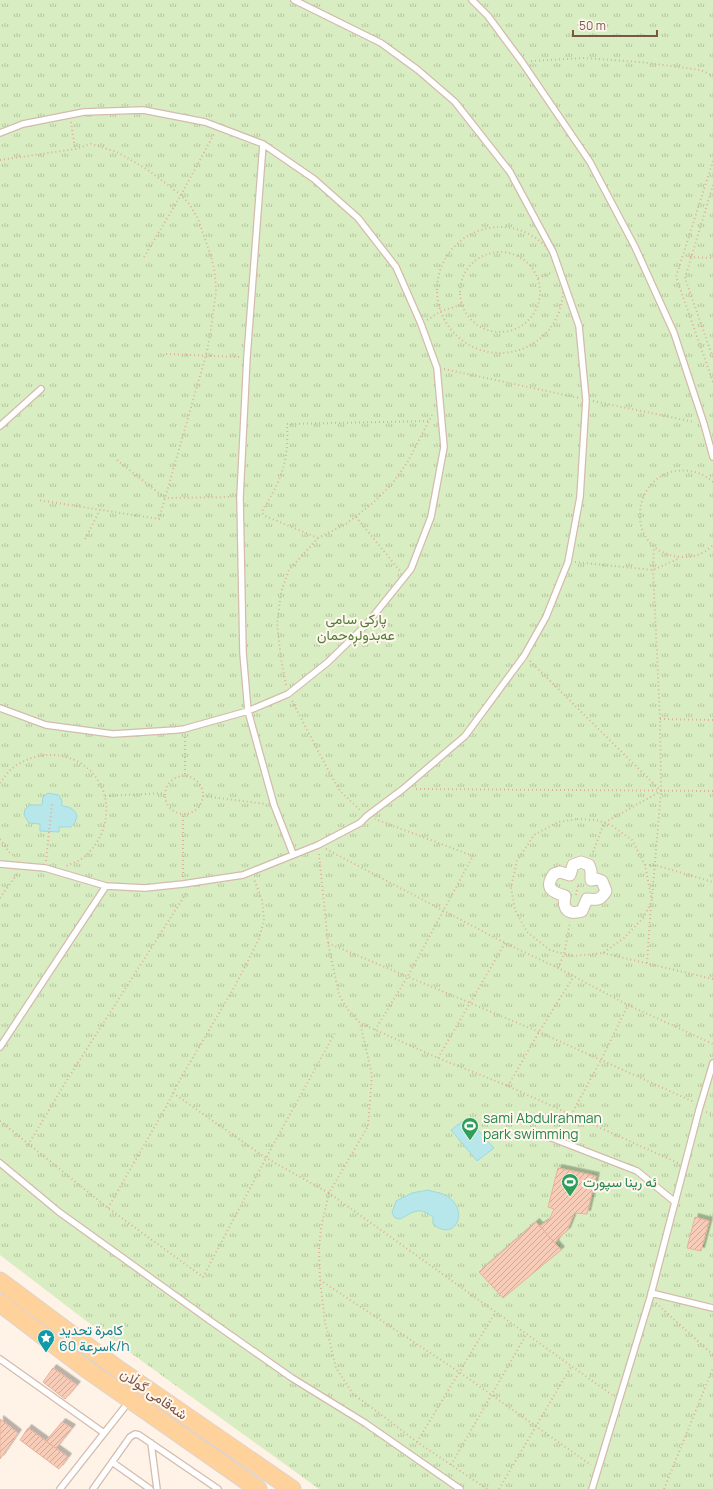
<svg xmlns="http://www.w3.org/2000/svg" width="713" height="1489" viewBox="0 0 713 1489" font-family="Manrope,Vazirmatn,sans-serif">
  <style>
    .park { fill: url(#park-tufts) }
    .water { fill: #b7e7eb; stroke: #9dd9dd }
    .building { fill: url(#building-hatch); stroke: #ebb199; filter: url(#shadow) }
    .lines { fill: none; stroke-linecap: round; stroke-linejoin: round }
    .lane-casing { stroke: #d4bbad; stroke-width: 8 }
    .street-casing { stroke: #d4bbad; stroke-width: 13 }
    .primary-casing { stroke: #ddd3cf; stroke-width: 19 }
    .path { stroke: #dcb09d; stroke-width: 2; stroke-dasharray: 1 3; stroke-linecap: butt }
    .lane { stroke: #fff; stroke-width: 5.5 }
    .street { stroke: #fff; stroke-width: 11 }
    .primary { stroke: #ffd29c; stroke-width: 17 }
    .labels { text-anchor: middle; stroke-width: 4; stroke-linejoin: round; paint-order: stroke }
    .park-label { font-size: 14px; fill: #537b3c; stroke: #fff7ee }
    .leisure-label { font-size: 14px; fill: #27864d; stroke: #fff7ee; text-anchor: start }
    .culture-label { font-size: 14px; fill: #0d838f; stroke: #fff7ee; text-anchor: start }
    .street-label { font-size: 14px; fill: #7b5547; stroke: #fff7ee }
  </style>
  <defs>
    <pattern id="park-tufts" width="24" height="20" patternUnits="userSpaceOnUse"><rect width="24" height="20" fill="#d8eec2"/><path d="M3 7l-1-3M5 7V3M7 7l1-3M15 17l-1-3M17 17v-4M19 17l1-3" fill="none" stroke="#b4c49f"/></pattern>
    <pattern id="building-hatch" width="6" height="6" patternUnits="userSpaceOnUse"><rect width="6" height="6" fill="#f7cdba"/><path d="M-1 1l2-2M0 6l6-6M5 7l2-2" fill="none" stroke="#cda999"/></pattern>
    <filter id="shadow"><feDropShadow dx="3.5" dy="-3.5" stdDeviation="0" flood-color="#0004"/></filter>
  </defs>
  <rect width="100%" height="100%" fill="#fef3e6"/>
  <!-- park -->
  <path class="park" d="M0,0h713v1489h-394l-234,-169 -85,-65z"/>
  <!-- water -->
  <path class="water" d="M48,793l11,2 3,6v5c8,1 12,2 15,10l-2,7 -4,4h-12v5l-19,-1v-7l-11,-1 -5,-8 1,-6 5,-4h12l1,-8z
    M467,1118l27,30 -17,13 -26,-31z
    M428,1190c5,2 10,2 15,4 29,13 13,50 -10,30v-7c-15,-11 -19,-5 -33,2l-5,-1 -3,-5 4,-12 16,-8z"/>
  <!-- building -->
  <path class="building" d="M558,1168l38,8 -9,38 -13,-1 -7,18 -8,6 -4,6 -15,-17 9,-6 5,-11 -6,-2z
    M695,1217l14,4 -8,30 -14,-3z
    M536,1222l25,28 -58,48 -24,-26z
    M53,1368l24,17 -12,14 -22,-17z
    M0,1419l18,14 -18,26z
    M62,1422l10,6 -16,20 -10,-7z
    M28,1428l40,29 -9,12 -39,-29z"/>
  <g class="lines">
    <defs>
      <path id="lane" d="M472,0l16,16 34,46 68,100 45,85 39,86 30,91 9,33
        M0,133l23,-9 61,-12 59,-2 62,12 58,22 51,35 44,39 38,49 25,57 16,44 7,79 -13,70 -20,52 -45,56 -38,37 -40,32 -40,17 -64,18 -8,1 -63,4 -67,-9 -46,-17
        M263,144l-16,213 -7,140 3,156 5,58 26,94 19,49
        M0,426l41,-37
        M0,864l45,4 61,18 39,2 38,-4 60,-9 75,-30 42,-22 7,-7 36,-27 62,-53 59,-80 22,-39 22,-55 12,-65 6,-97 -7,-74 -26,-74 -43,-80 -55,-70 -37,-32 -37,-27 -87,-43
        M0,1047l106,-161
        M544,1135l93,36 38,31
        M0,1163l59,49 153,110 80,56 73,45 95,66
        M651,1293l62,15
        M0,1359l104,74
        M151,1443l6,46
        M112,1462l38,27
        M60,1489l64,-81
        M93,1489l37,-52 5,-3 4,1 79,54
        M592,1489l58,-191 49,-188 14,-47"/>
      <path id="street" d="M581,862l8,3 2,6v9l6,-1 5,2 4,10c-5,9 -9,9 -19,8l-5,12c-13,4 -20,-1 -17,-15 -13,-4 -21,-8 -11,-22l6,-2 10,3 3,-10z"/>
      <path id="primary" d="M0,1281l118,88 174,120
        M0,1303l85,65 173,121"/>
    </defs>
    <!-- lane casing -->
    <use href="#lane" class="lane-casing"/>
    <!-- street casing -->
    <use href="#street" class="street-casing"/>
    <!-- primary casing -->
    <use href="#primary" class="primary-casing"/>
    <!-- path -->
    <path class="path" d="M531,61l53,-3 56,4 61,8 12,6
      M71,122l4,27
      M0,160l75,-11 16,-5 26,8 31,18 33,25 9,10 8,14 13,37 4,17 1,18 -6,45 -4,19 -47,164 -121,-19
      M713,161l-37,116 37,105
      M713,185l-28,93 28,80
      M437 290a63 63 0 1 1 126 0a63 63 0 1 1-126 0Z
      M460 292a40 40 0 1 1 80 0a40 40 0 1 1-80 0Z
      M144,257l37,-62 33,-61
      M690,257l23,1
      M538,278l15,-6
      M427,320l14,-9 20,-6
      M166,354l74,3
      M444,369l135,29
      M593,401l101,21
      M117,460l48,38 67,-1
      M713,482c-6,-6 -15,-10 -24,-11 -55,-7 -69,74 -15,85 13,3 29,0 39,-11
      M356,517l44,54
      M318,538l-53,-22 -3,-3 1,-4c19,-29 26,-50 24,-85l142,-3
      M85,539l15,-29
      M575,562l78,8 27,-12
      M530,661l131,130 -57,32 -12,32
      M286,685l-5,-26 -4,-35 4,-32 8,-22 29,-32 28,-14 27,-21 19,-19 15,-21 25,-48
      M292,701l35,67 13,23 21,20
      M660,719l53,1
      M185,737v39
      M165 795a19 19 0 1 1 38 0a19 19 0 1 1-38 0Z
      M0,783c4,-5 8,-12 14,-16 26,-19 64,-16 83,12 18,26 9,63 -17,81 -4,2 -9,4 -14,6
      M416,789l297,2
      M105,796l60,-3
      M203,796l63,8
      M577,819l19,1 15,5 21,15 13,25 7,36 -9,17 -19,20 -21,15 -29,3 -10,-2 -14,-4 -23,-18 -12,-22 -4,-23 6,-26 17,-26 24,-13z
      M0,839l10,14 5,3
      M326,849l179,94 53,25 70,37 85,39
      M319,854l9,89 11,52 10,16 11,12 78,35 70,28 170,77
      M46,861l6,-57
      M645,865h10l58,17
      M183,877v-62
      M576,895l2,-10
      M0,898l17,-24
      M652,898l9,-107 -1,-72 -7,-149 1,-23
      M328,943l211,89 155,70
      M603,953l110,26
      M647,963l4,-59
      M558,968l6,-14 6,-31
      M375,1030l33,-54 65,-120 -98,-37
      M438,1058l67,-115
      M508,1086l31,-54 35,-56
      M173,1093l93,65 63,35 39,-67 4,-51 -12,-52
      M706,1112l7,2
      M571,1115l30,-55 27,-55
      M0,1121l108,87 95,69 63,-119 70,-127
      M28,1145l39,-65 120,-188
      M108,1208l58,-101 16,-31 53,-90 23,-45 6,-20 -2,-21 -8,-21
      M320,1280l139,92 132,93
      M656,1303l57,52
      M417,1442l78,-129
      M451,1465l75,-130
      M487,1489l-70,-47 -34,-26 -30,-22 -17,-26 -11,-46 -5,-42 -1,-31 2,-21 8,-35 283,202
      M499,1489l72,-122
      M664,1489l49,-121"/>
    <!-- lane -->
    <use href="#lane" class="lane"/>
    <!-- street -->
    <use href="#street" class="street"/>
    <!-- primary -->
    <use href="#primary" class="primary"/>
  </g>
  <!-- icons -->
  <defs>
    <symbol id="stadium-pin" viewBox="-11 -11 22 30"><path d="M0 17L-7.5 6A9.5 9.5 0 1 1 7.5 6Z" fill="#2e9e5b" stroke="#fff7ee"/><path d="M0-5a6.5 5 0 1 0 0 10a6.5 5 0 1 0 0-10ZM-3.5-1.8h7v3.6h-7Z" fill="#fff"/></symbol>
    <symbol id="sight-pin" viewBox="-11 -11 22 30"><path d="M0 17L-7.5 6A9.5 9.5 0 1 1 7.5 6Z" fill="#0f9aa8" stroke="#fff7ee"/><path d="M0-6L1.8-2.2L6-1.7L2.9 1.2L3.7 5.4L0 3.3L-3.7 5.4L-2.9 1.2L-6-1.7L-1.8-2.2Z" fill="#fff"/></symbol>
  </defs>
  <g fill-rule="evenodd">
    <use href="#stadium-pin" x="460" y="1116" width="20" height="27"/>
    <use href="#stadium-pin" x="560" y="1172" width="20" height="27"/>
    <use href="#sight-pin" x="36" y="1328" width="20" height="27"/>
  </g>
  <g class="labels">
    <!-- park labels -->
    <g class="park-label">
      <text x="356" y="624">پارکی سامی<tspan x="356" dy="16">عەبدولڕەحمان</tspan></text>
    </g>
    <!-- leisure labels -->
    <g class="leisure-label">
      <text x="483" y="1123">sami Abdulrahman<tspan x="483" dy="16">park swimming</tspan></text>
      <text x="583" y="1187">ئه رينا سپورت</text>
    </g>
    <!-- culture labels -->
    <g class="culture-label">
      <text x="59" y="1335">كامرة تحديد<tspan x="59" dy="16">سرعة 60k/h</tspan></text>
    </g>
    <!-- street labels -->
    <g class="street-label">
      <text transform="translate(154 1394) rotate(35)" y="5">شەقامی گوڵان</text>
    </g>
  </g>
  <!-- scale -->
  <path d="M573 30v6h84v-6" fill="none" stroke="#7b5547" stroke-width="2"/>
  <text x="579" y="30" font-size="12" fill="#7b5547" stroke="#fff7ee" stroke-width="3" paint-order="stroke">50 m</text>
</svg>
